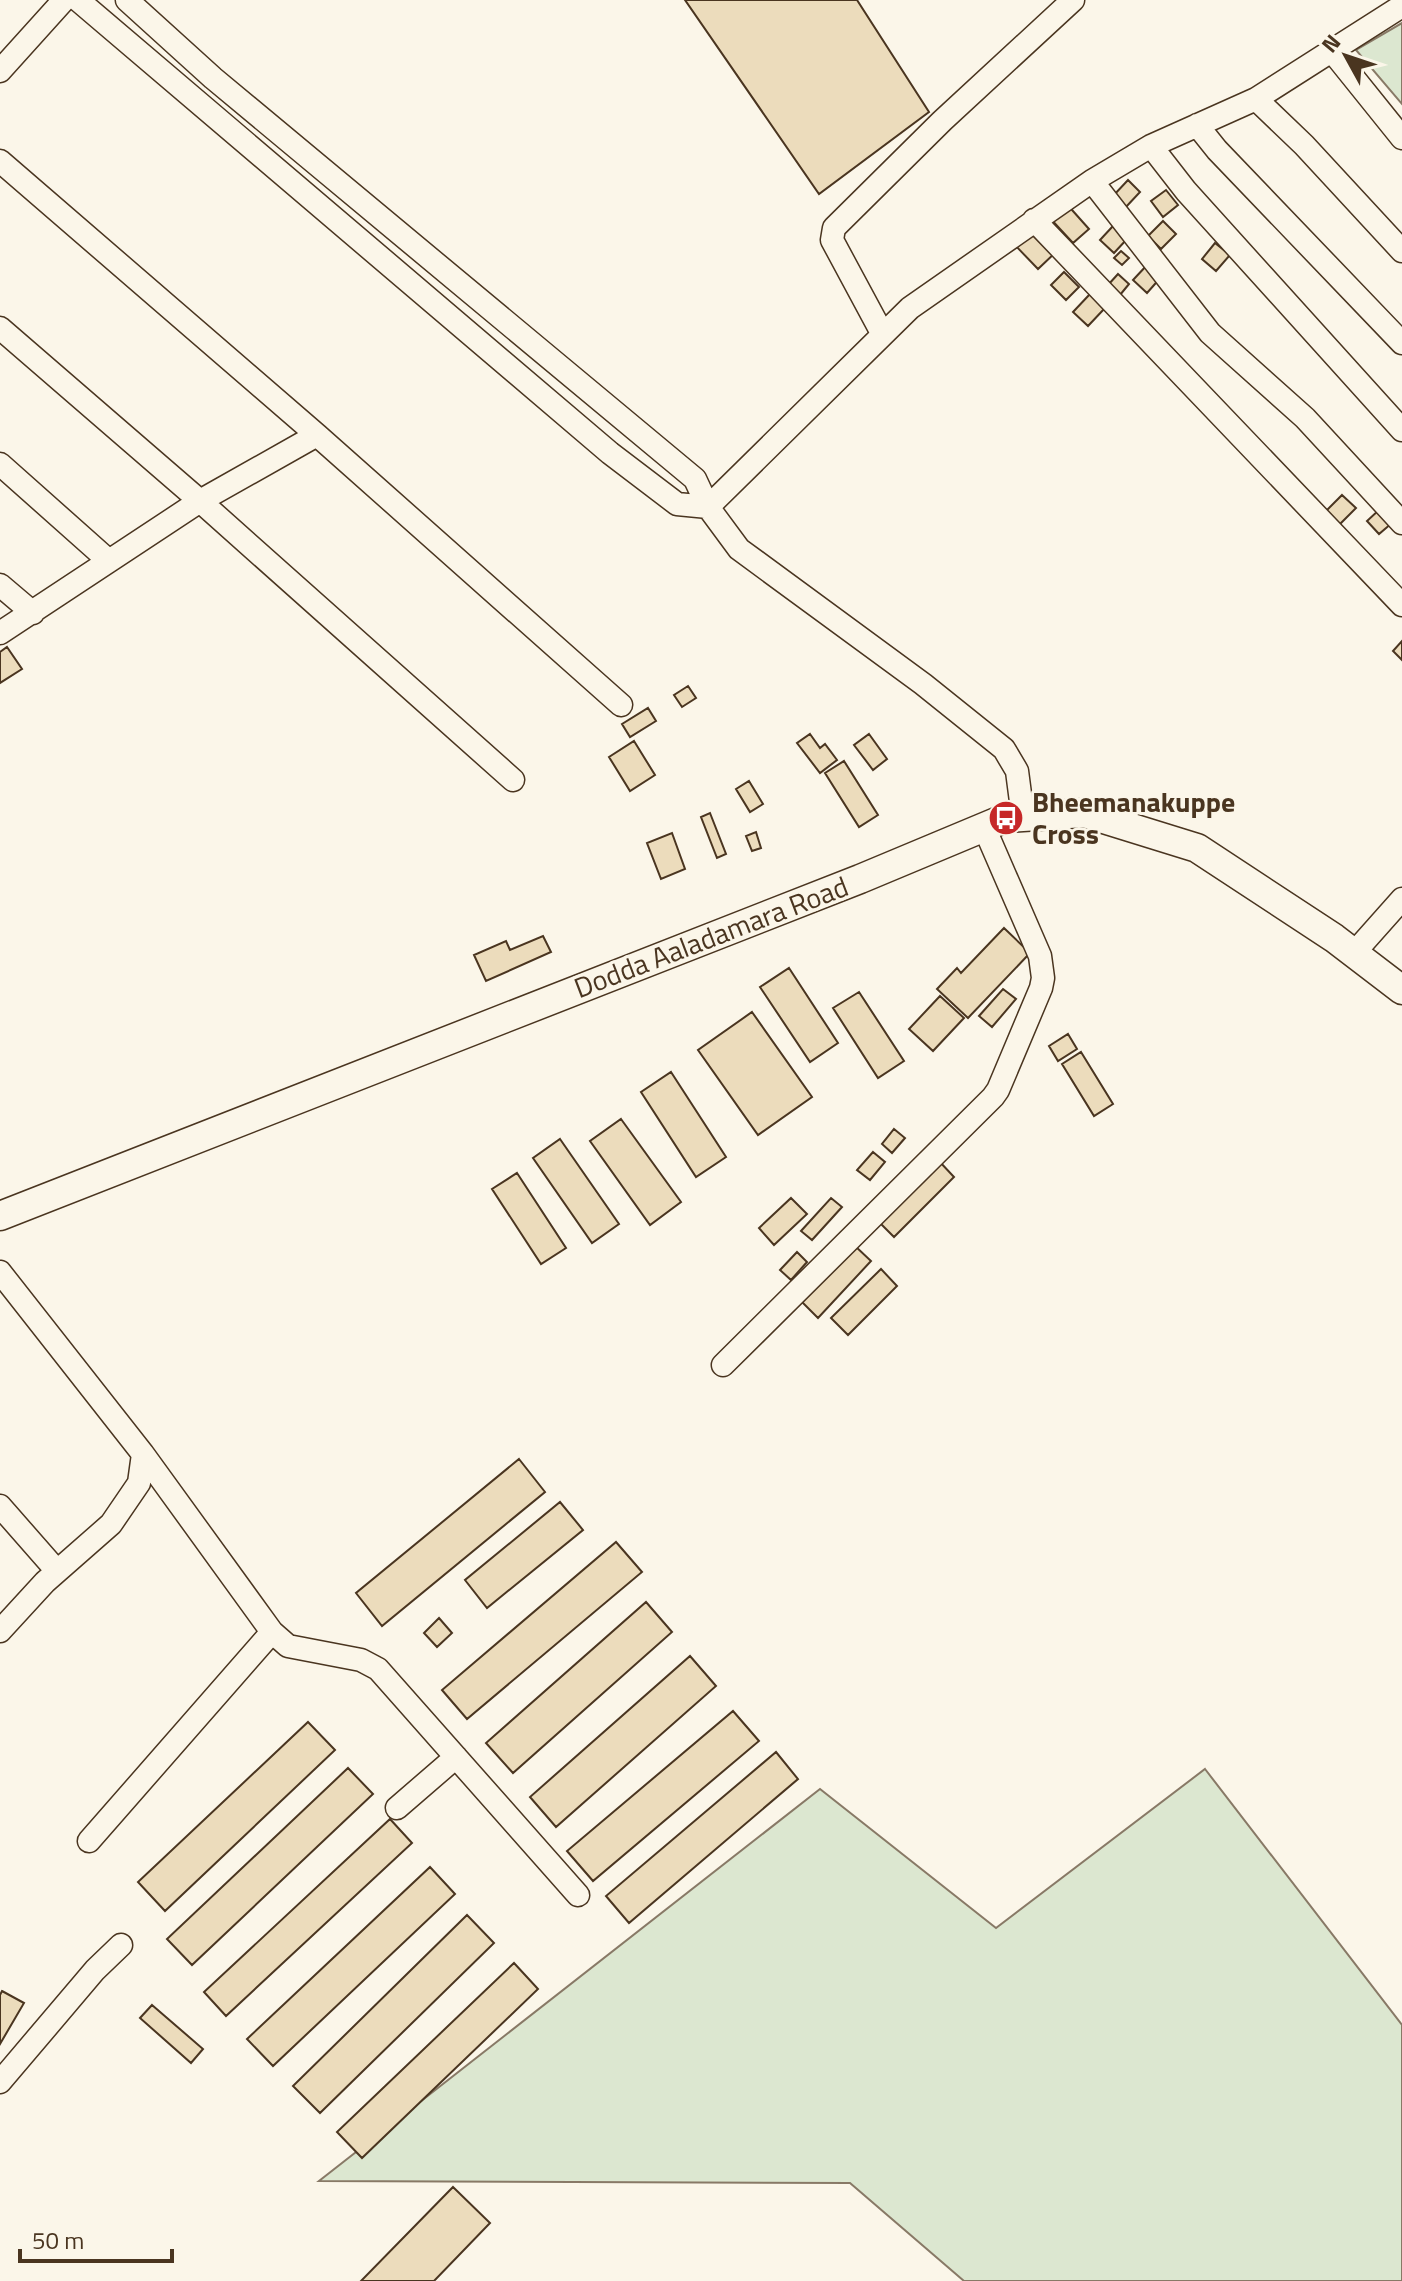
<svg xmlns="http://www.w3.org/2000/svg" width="1402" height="2281" viewBox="0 0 1402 2281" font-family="'Titillium Web',sans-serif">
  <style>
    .grass { fill: #dce7d0; stroke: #887966; stroke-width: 2 }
    .building { fill: #ecdcbc; stroke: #4a3520; stroke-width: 2 }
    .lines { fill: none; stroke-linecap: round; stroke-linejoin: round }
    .minor-casing { stroke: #4a3520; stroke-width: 25 }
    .major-casing { stroke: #4a3520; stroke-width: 31 }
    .minor { stroke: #fbf6e9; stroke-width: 22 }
    .major { stroke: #fbf6e9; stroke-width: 28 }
    .labels { text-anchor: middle; stroke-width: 6; stroke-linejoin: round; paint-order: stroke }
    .poi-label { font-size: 28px; font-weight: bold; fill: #4a3520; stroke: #fbf6e9; text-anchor: start }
    .street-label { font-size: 28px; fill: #4a3520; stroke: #fbf6e9 }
  </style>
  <rect width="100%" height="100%" fill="#fbf6e9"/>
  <!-- grass -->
  <path class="grass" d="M1402,23v81l-46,-54z
    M1205,1769l197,256v256h-438l-114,-98 -531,-2 501,-392 176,139z"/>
  <!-- building -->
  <path class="building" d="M685,0h172l72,112 -110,82z
    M1128,180l12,12 -15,16 -12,-12z
    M1166,190l12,15 -15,12 -12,-16z
    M1064,201l25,28 -16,14 -25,-27z
    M1163,221l13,13 -15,15 -13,-13z
    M1030,224l27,27 -19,18 -26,-27z
    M1113,226l14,13 -13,14 -14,-13z
    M1215,243l15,12 -14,16 -14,-12z
    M1121,251l8,7 -7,7 -8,-7z
    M1148,264l14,12 -15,17 -14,-13z
    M1064,272l15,15 -13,13 -15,-15z
    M1118,274l11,10 -9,11 -12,-10z
    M1090,294l15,14 -17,18 -15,-14z
    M1342,495l14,13 -19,19 -14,-13z
    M1380,509l12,14 -13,11 -12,-13z
    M1402,641v19l-9,-9z
    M7,647l15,22 -22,14v-31z
    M688,686l8,12 -14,9 -8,-12z
    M648,708l8,13 -26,16 -8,-13z
    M810,734l10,14 5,-4 12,16 -17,13 -23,-30z
    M869,734l18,25 -14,11 -19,-25z
    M634,741l21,34 -25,16 -21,-34z
    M844,761l34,54 -19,12 -34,-54z
    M749,781l14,23 -13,8 -14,-23z
    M710,813l16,41 -9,4 -16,-41z
    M756,832l5,16 -9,3 -6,-15z
    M672,833l13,36 -24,10 -14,-36z
    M1004,928l26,25 -62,65 -31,-29 20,-21 4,5z
    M543,936l8,16 -65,29 -12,-26 32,-14 4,9z
    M789,968l49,75 -28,19 -50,-75z
    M1003,989l13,10 -24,28 -13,-11z
    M859,992l45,69 -26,17 -45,-70z
    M940,996l24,22 -31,33 -24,-22z
    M752,1012l60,85 -54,38 -60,-85z
    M1068,1034l9,15 -19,12 -9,-15z
    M1081,1052l32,52 -19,12 -32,-52z
    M671,1072l55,85 -30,20 -55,-85z
    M621,1119l60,83 -31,23 -60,-84z
    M894,1129l11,9 -13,15 -10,-9z
    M560,1139l59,85 -27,19 -59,-85z
    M873,1152l12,10 -15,18 -13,-10z
    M939,1161l15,16 -60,60 -16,-16z
    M517,1173l49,75 -25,16 -49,-75z
    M791,1198l16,16 -33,31 -15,-17z
    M831,1198l11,9 -30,33 -11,-9z
    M854,1245l17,16 -53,57 -17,-17z
    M797,1252l10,10 -16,18 -11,-10z
    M881,1269l16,17 -49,49 -17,-17z
    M519,1459l26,33 -163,134 -26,-33z
    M560,1502l23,28 -96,78 -22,-28z
    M616,1542l26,30 -175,147 -25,-29z
    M646,1602l26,30 -159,141 -27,-30z
    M439,1618l13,15 -15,14 -13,-14z
    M690,1656l26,30 -160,141 -26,-30z
    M733,1711l26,30 -166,140 -26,-30z
    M308,1722l27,28 -170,161 -27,-29z
    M776,1752l22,27 -169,144 -23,-27z
    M348,1768l25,26 -181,171 -25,-26z
    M390,1819l22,24 -186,173 -22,-24z
    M430,1867l25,27 -182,172 -26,-27z
    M467,1915l27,28 -174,170 -27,-27z
    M514,1963l24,26 -176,169 -25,-26z
    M2,1991l22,12 -24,41v-49z
    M152,2005l51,44 -12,14 -51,-45z
    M453,2187l37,36 -56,58h-73z"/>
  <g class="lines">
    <defs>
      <path id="minor" d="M78,0l532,453 67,51 31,3
        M127,0l86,78 482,401 13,28 31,42 184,135 81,65 13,22 6,46
        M1332,51l70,87
        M0,71l64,-71
        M1256,99l48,46 98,106
        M1197,125l20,25 185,193
        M1151,146l35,45 216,239
        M0,161l317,274 304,270
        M1092,181l118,152 95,85 97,105
        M1034,220l368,385
        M0,328l200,173 313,279
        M882,333l-50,-93 2,-12 108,-107 131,-121
        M0,464l109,97
        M708,507l202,-199 182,-127 59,-35 105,-47 146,-93
        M0,585l33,28
        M0,633l200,-132 117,-66
        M1354,953l48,-54
        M0,1272l143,182 129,178 16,14 73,14 17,9 200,226
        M723,1365l270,-268 5,-7 43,-102 2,-10 -3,-22 -56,-129
        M0,1506l57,65
        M0,1631l45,-49 66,-58 28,-41 4,-29
        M397,1808l59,-51
        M89,1841l183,-209
        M0,2082l95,-112 26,-25"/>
      <path id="major" d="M0,1216l860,-337 146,-61 78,-5 113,35 137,90 68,52"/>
    </defs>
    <!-- minor casing -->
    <use href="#minor" class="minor-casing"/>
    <!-- major casing -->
    <use href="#major" class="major-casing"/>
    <!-- minor -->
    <use href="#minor" class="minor"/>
    <!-- major -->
    <use href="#major" class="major"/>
  </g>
  <!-- icons -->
  <defs>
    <symbol id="bus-disc" viewBox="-11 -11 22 22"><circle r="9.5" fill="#c62828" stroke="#fbf6e9"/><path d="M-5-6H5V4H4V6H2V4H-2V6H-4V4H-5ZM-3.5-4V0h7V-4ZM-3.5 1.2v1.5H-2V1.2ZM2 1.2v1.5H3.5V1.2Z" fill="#fff"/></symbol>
  </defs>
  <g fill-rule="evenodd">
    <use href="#bus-disc" x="986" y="798" width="40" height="40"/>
  </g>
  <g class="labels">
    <!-- poi labels -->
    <g class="poi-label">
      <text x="1032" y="812">Bheemanakuppe<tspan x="1032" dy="32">Cross</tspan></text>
    </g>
    <!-- street labels -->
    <g class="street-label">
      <text transform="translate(711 937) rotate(-21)" y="10">Dodda Aaladamara Road</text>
    </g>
  </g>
  <!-- north arrow -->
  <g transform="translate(1346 56) rotate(310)" stroke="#fbf6e9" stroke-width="6" paint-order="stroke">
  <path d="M0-6L14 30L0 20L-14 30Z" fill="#4a3520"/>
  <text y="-12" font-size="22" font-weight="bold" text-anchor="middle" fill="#4a3520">N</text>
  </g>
  <!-- scale -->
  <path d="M20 2249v12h152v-12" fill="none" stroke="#4a3520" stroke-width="4"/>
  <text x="32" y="2249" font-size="24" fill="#4a3520" stroke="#fbf6e9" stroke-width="6" paint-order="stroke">50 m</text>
</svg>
